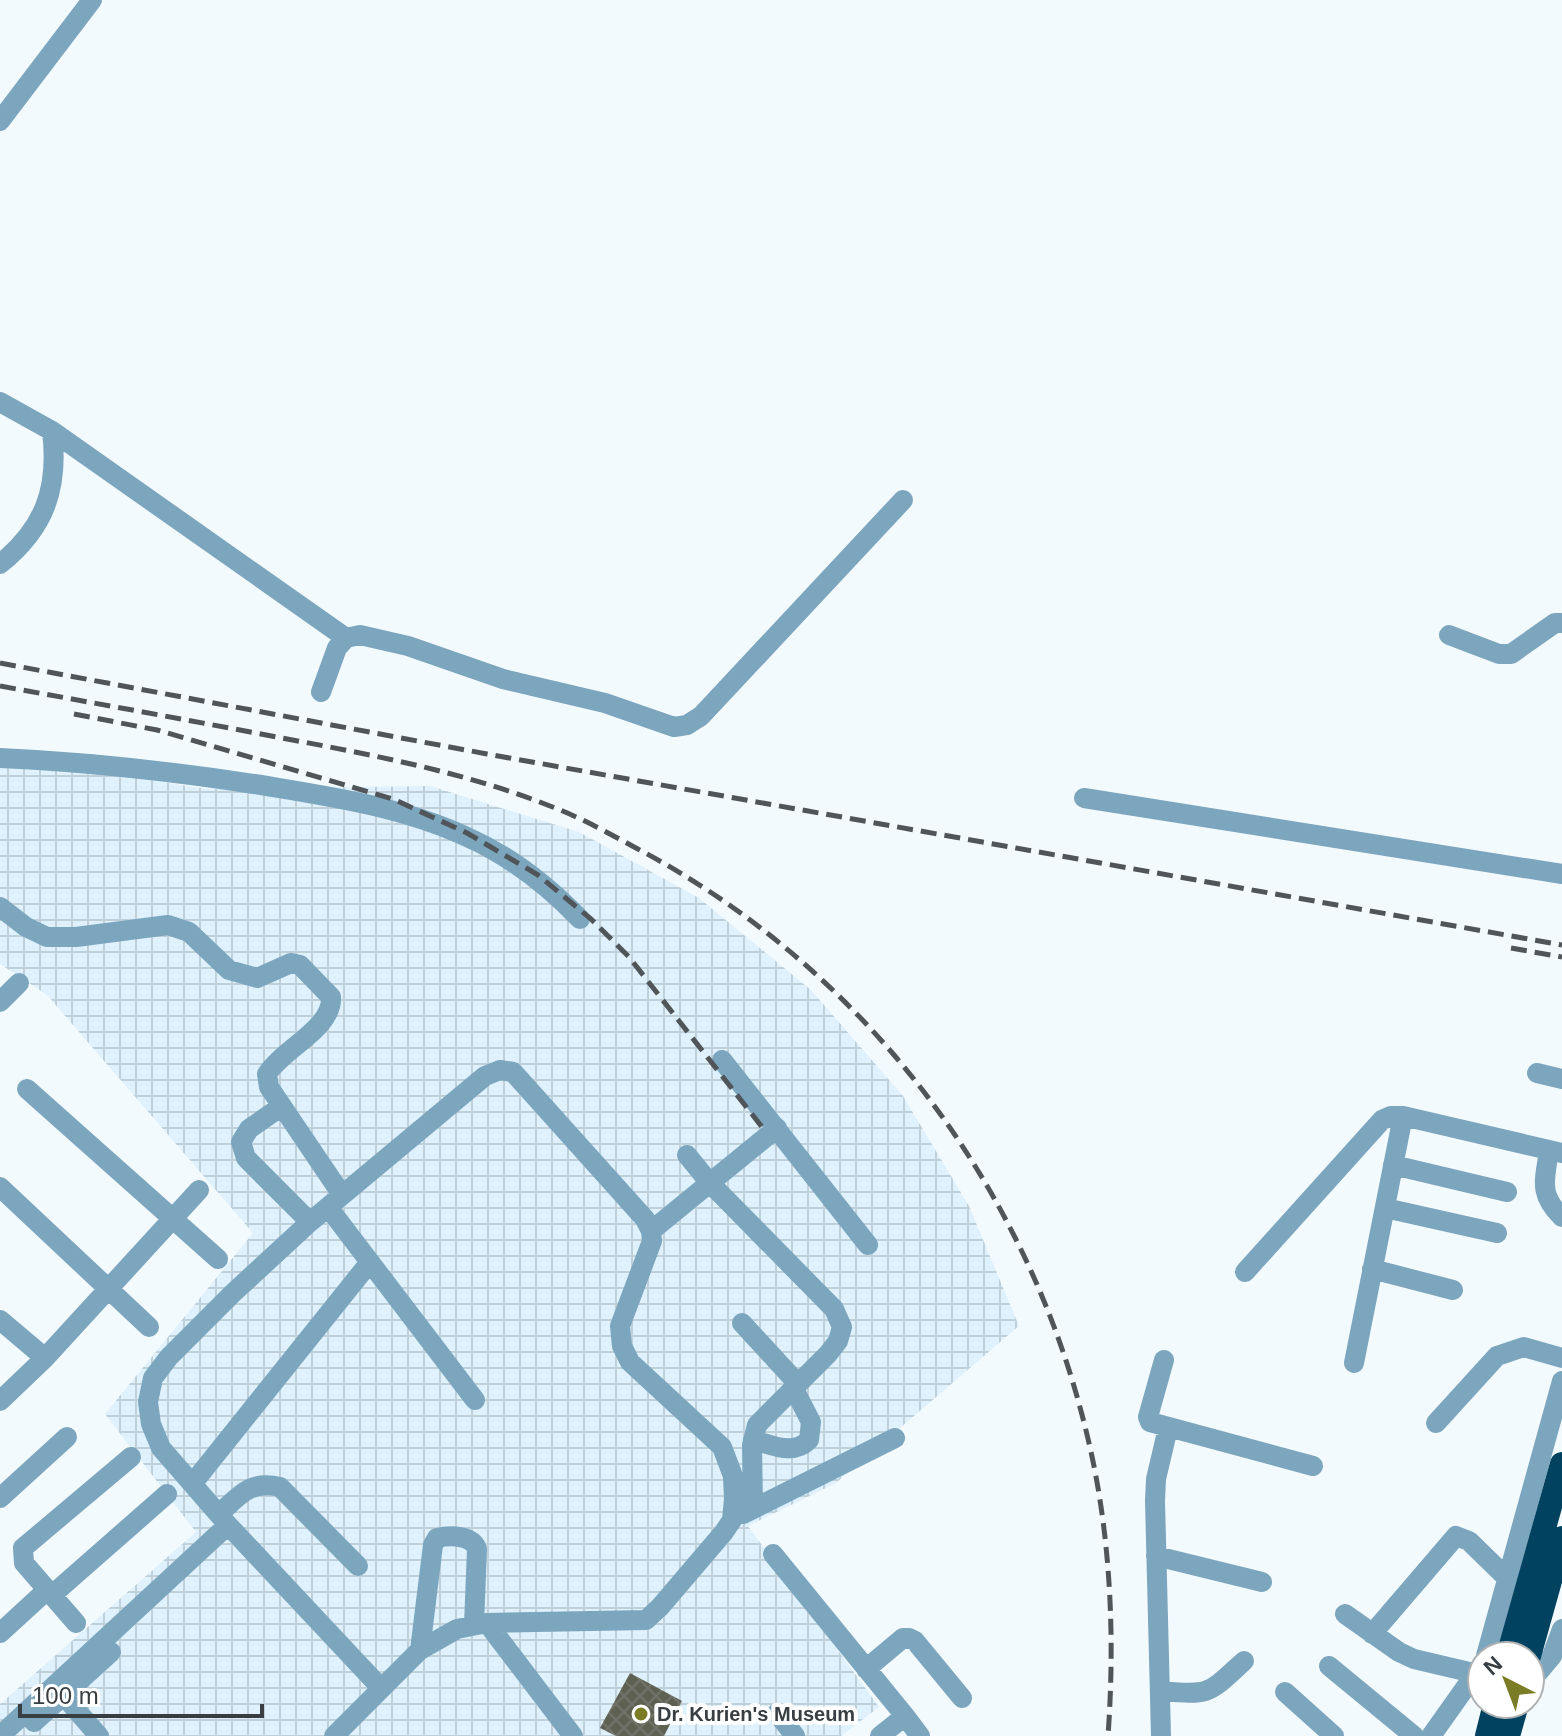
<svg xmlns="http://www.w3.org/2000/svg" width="1562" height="1736" viewBox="0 0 1562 1736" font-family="Arial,sans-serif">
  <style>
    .industrial { fill: url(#industrial-grid) }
    .building { fill: url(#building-cross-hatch) }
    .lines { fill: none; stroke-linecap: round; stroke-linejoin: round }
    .minor { stroke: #7ca5be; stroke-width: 20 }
    .highway { stroke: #00425f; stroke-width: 24 }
    .rail { stroke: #4f5559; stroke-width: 5; stroke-dasharray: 16 8; stroke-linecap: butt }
    .poi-dot { fill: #7a7d26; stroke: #fff; stroke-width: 3 }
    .labels { text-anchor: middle; stroke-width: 8; stroke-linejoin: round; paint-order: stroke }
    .poi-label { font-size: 20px; font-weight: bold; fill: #383e42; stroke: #fff; text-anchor: start }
  </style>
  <defs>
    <pattern id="industrial-grid" width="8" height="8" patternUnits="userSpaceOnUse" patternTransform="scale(2)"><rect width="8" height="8" fill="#def1fc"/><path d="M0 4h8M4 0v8" fill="none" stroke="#bfd0d9"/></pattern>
    <pattern id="building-cross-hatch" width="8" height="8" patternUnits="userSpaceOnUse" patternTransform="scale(2)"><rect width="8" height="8" fill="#5e6052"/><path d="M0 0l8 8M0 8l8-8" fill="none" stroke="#727469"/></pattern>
  </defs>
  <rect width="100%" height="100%" fill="#f3fafe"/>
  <!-- industrial -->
  <path class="industrial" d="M0,756l207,33 223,-3 149,46 120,66 112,92 92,106 66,110 50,120 -183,157 -88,43 131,181 -38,29h-841v-32l196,-172 -91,-118 148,-181 -206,-238 -47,-31z"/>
  <!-- building -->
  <path class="building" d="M630,1673l52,28 -18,35h-48l-16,-8z"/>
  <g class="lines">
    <!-- minor -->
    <path class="minor" d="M0,121l92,-121
      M0,402l52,29 294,207
      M0,564c45,-36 59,-76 52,-133
      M1449,635l50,19h12l44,-31h7
      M321,692l16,-44 9,-10 14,-3 48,11 95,33 102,24 69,24 13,-2 14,-9 202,-216
      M0,758c90,4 178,14 267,28 67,11 138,22 200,51 43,19 81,49 113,82
      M1084,798l478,76
      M0,907l26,20 21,10h29l92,-12 21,7 40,38 28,8 34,-15 9,2 31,32c2,31 -47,51 -64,77l2,13 73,108
      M0,1002l19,-19
      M722,1060l146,185
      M1537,1073l25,6
      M27,1089l191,170
      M282,1106l-33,23 -8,13 5,16 64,64
      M1549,1150c-4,30 -11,44 13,67
      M687,1155l22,27 125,127 8,18 -4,14 -10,13 -71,71 -5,20 1,64
      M1393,1165l114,27
      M0,1187l149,140
      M328,1207l147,193
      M1385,1208l112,25
      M651,1231l126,-103
      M1372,1269l81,21
      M1245,1272l137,-152 9,-4h12l159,37
      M0,1320l45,38
      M742,1323l56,61
      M1164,1360l-16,57 2,5 163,44
      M1354,1363l49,-247
      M0,1401l45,-43 154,-168
      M1436,1423l61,-67 27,-9 38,11
      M753,1440c20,5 40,16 56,0l2,-18 -17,-33
      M193,1483l177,-221
      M0,1498l67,-61
      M219,1514c21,-19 31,-34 61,-27l78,79
      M743,1514l152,-76
      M773,1554l132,162 -25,20
      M1156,1556l106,26
      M52,1595l115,-101
      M1345,1614l54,38 15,7 68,16
      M76,1623l-52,-60 -1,-15 108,-91
      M487,1623l86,113
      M0,1633l47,-43
      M1372,1634l84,-98 13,5 39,38
      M420,1650l13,-105 4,-7c13,-3 35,-3 40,11l-3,76
      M1486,1656l76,-275
      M1329,1666l85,70
      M866,1669l37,-31h6l6,3 47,57
      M1530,1682l22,-26 10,-27
      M57,1688l42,48
      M1160,1691c51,4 47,4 84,-30
      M1285,1692l49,44
      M777,1713l18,23
      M905,1716l15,20
      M34,1722l77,-70
      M0,1736l228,-211
      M334,1736l86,-86 37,-21 30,-6 159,-3 14,-13 64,-75 8,-12 2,-21 -1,-23 -11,-29 -92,-85 -8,-16 -2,-20 32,-85 -1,-10 -6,-12 -132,-147 -13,-2 -15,6 -175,146 -77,71 -64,64 -16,21 -5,24 3,22 10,24 67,77 153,163
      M1161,1736l-6,-235 1,-22 12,-51
      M1431,1736l44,-62"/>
    <!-- highway -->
    <path class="highway" d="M1508,1656l54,-192
      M1529,1656l33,-118
      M1487,1736l8,-32
      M1508,1736l9,-32"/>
    <!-- rail -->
    <path class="rail" d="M0,663l487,91 1075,191
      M0,686c94,17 188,34 282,52 91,17 182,34 268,68 30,11 58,27 86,42 230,121 395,342 453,595 22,95 26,196 19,293
      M74,714l83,16 236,69 74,34 71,42 53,44 38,38 133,170
      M1511,948l51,9"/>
  </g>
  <!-- markers -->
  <circle class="poi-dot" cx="641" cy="1714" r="8"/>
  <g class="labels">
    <!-- poi labels -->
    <g class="poi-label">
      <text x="657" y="1721">Dr. Kurien's Museum</text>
    </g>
  </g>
  <!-- north arrow -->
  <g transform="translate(1506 1680) rotate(318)"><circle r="38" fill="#ffffff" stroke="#afb2b3" stroke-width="2"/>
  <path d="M0-6L14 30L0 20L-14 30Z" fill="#7a7d26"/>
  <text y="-12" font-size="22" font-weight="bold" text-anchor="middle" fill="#383e42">N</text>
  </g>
  <!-- scale -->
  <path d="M20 1704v12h242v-12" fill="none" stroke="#383e42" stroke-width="4"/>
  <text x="32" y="1704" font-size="24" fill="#383e42" stroke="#ffffff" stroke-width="6" paint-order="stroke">100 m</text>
</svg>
